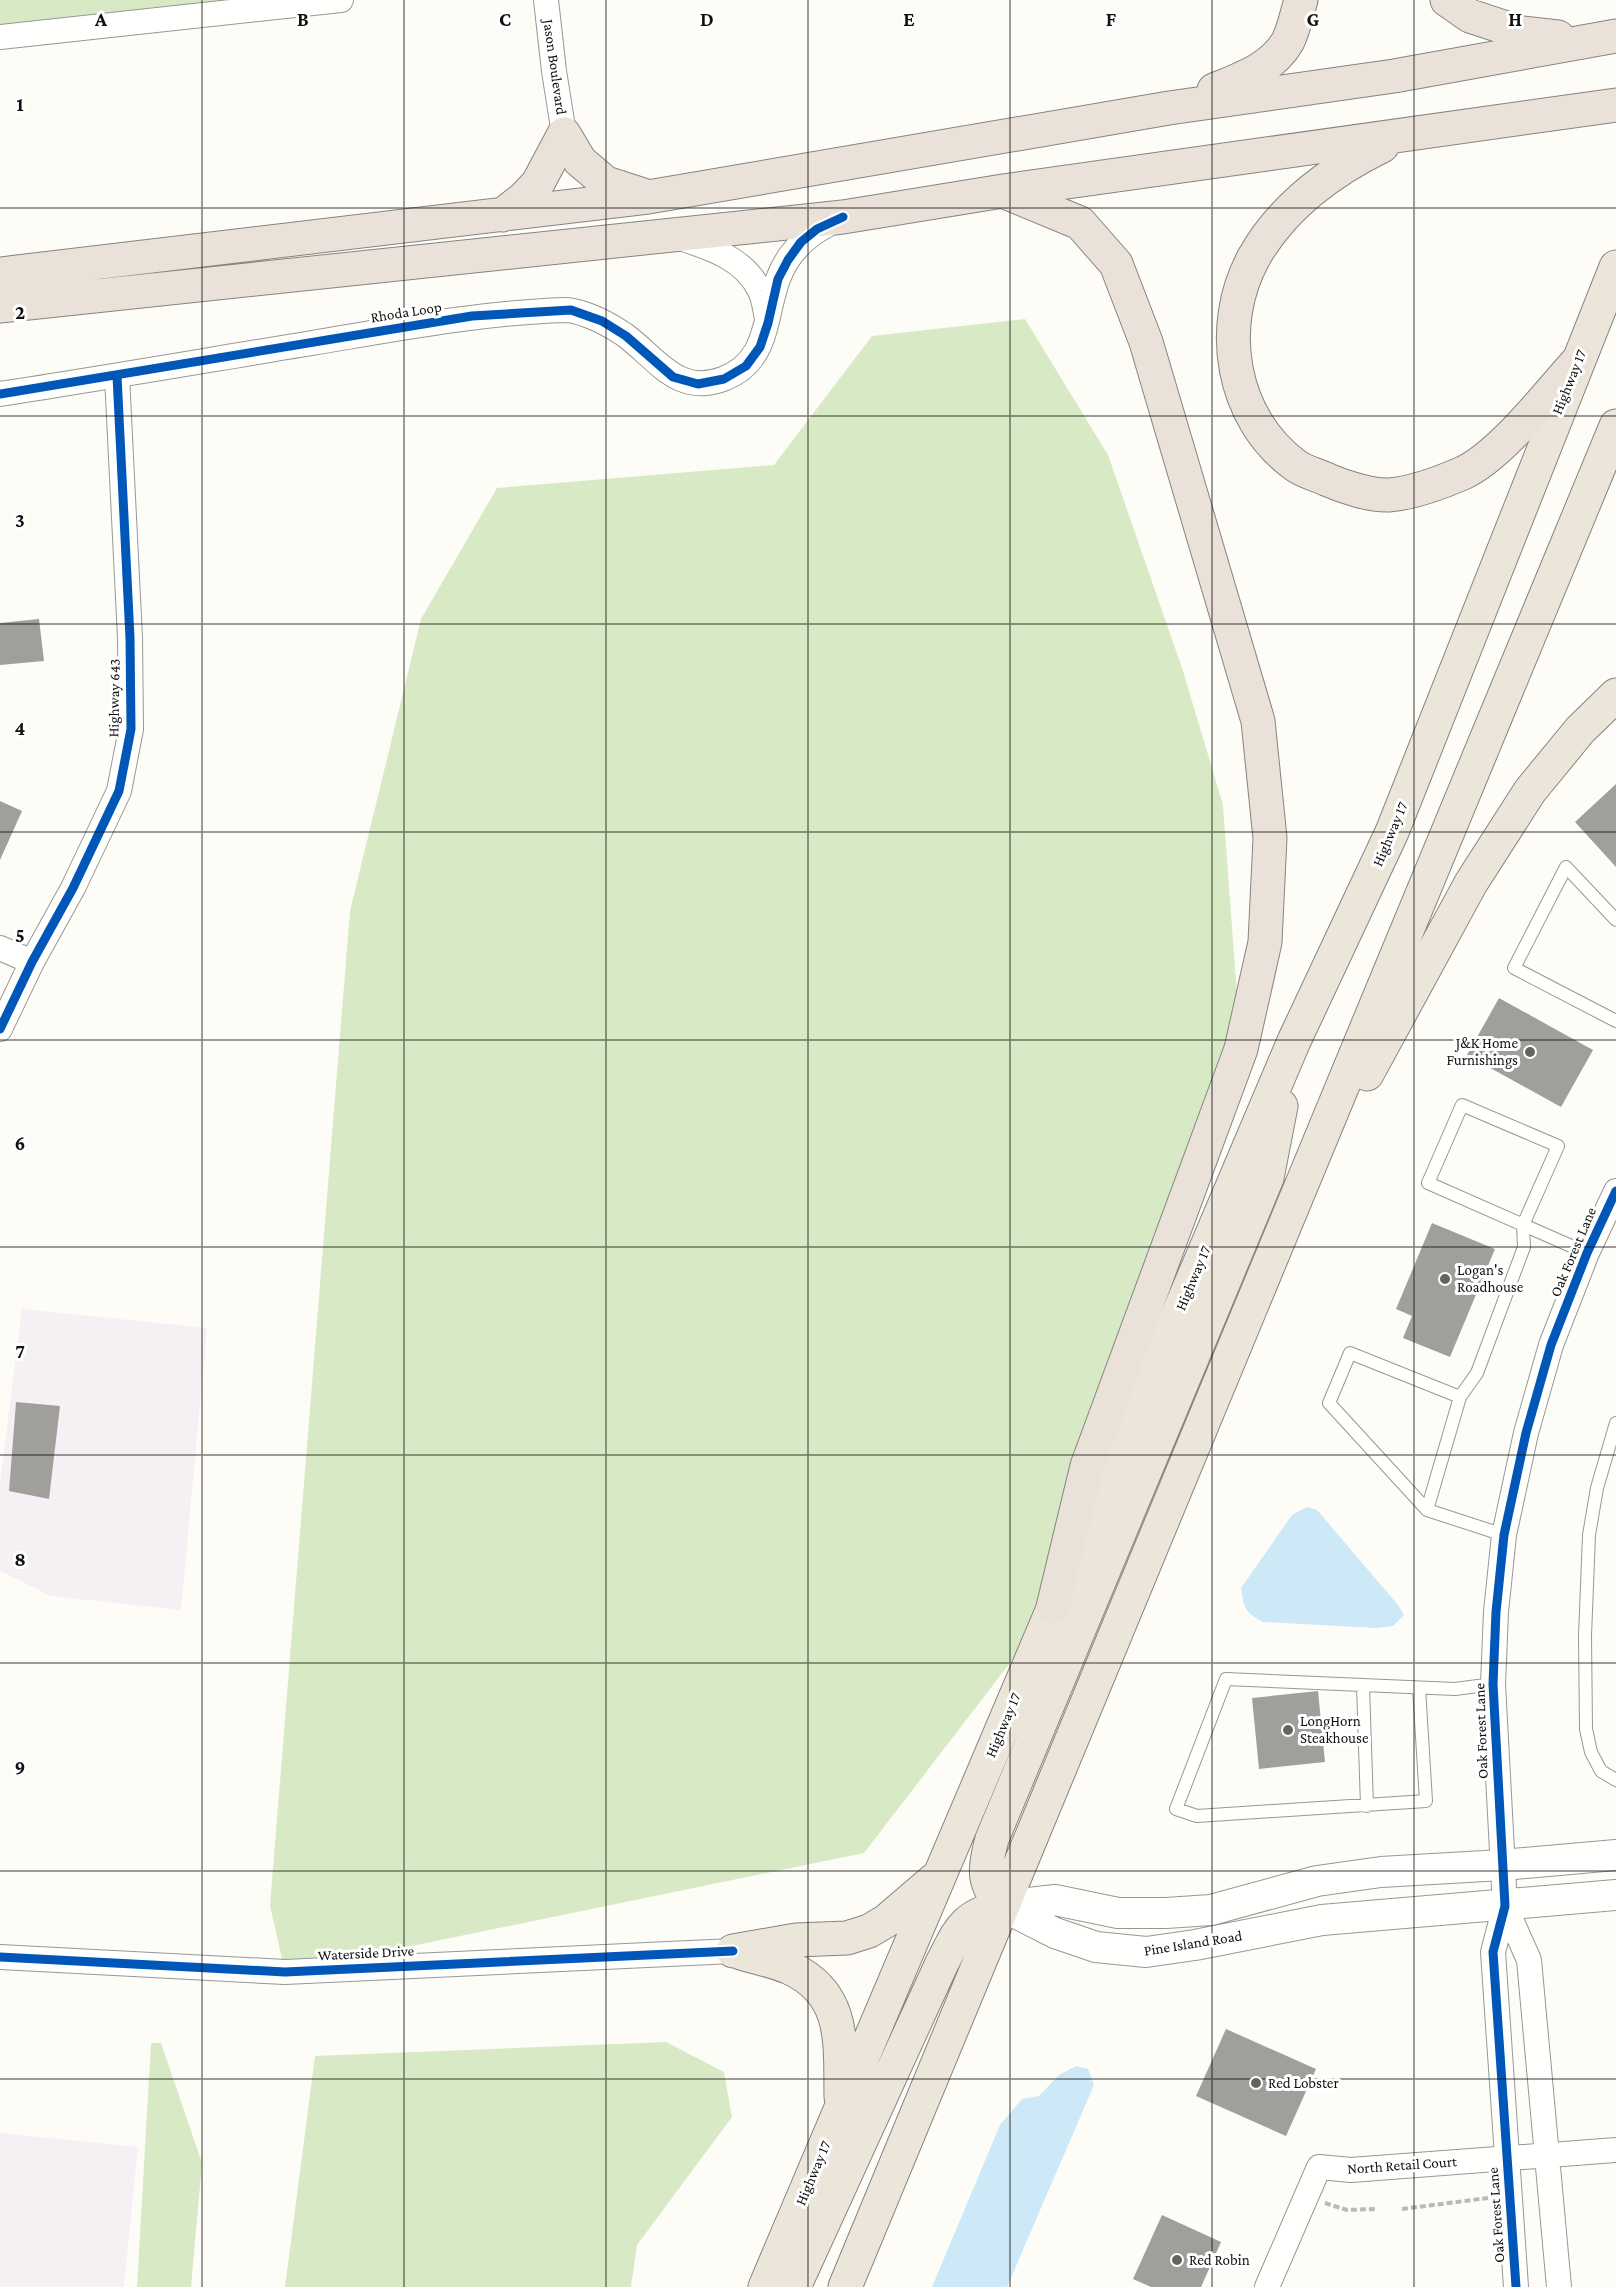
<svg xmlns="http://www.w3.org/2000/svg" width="1616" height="2287" viewBox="0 0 1616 2287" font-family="'Crimson Pro',serif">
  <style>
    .industrial { fill: #f5f0f3 }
    .forest { fill: #d8eac5 }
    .water { fill: #cde8f7 }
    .building { fill: #a19f9c }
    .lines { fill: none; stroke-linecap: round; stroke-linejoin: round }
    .service-casing { stroke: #979795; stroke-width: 14 }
    .minor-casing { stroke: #979795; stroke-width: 26 }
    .tertiary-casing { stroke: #979795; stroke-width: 32 }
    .trunk-casing { stroke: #858482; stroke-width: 35 }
    .motorway-casing { stroke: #858482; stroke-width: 35 }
    .path { stroke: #b9b9b8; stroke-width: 4; stroke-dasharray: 6 3; stroke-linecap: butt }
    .service { stroke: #fffffe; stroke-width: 12 }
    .minor { stroke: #fffffe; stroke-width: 24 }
    .tertiary { stroke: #fffffe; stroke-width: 30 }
    .trunk { stroke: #ece5da; stroke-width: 33 }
    .motorway { stroke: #eae1d8; stroke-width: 33 }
    .cycleway-casing { stroke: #fff; stroke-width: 13 }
    .cycleway { stroke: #0057b8; stroke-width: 9 }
    .grid { fill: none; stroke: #111; stroke-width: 1.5; stroke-opacity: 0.55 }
    .poi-dot { fill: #646362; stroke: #fff; stroke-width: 2 }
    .labels { text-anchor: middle; stroke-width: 6; stroke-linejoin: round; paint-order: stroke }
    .street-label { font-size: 15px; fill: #111; stroke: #fff }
    .poi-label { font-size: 15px; fill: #111; stroke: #fff; text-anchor: start }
    .grid-label { font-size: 20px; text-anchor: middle; font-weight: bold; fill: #111; stroke: #fff; stroke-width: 6; stroke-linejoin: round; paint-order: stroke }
  </style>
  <rect width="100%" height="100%" fill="#fdfcf7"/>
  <!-- industrial -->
  <path class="industrial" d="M22,1309l185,19 -26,282 -130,-14 -51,-25v-89z
    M0,2133l138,14 -14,140h-124z"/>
  <!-- forest -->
  <path class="forest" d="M0,0h341l-341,37z
    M1025,319l83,136 75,216 40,134 18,244 -188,558 -189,246 -579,119 -15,-66 80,-995 71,-292 76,-131 277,-23 98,-129z
    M666,2042l58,30 8,45 -95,128 -6,42h-346l30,-231z
    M151,2043h10l41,120 -11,124h-54z"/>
  <!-- water -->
  <path class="water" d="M1307,1507l10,3 81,95 6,10 -11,11 -17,2 -113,-6c-19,-10 -19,-15 -22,-34l51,-73z
    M1076,2066l12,3 6,16 -87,202h-75l68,-162 22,-26 17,-3 20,-21z"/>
  <!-- building -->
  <path class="building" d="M39,619l5,42 -44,4v-42z
    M1616,784v83l-41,-45z
    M0,801l22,10 -22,49z
    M1499,998l94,52 -32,57 -94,-52z
    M1432,1223l63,26 -45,108 -47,-19 9,-22 -16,-7z
    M16,1402l44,4 -11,93 -40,-8z
    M1318,1691l7,71 -66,7 -7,-71z
    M1226,2029l90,40 -30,67 -90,-40z
    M1162,2215l59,27 -20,45h-50l-18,-8z"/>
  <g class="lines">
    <defs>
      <path id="service" d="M1616,920l-50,-53 -52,101 102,53
        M1460,1397l-110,-44 -21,50 98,107 77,25
        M1616,1423l-19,65 -8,47 -4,101 1,93 5,23 10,19 15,9
        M1427,1510l33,-113 17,-24 47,-126 -1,-22 35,-79 -96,-41 -34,78 159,70
        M1363,1686l4,120
        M1419,1688l7,113 -229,15 -21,-7 50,-130 229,10 38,-5"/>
      <path id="minor" d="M546,0l8,71 10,63
        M0,37l341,-37
        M680,238c31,10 65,21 80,53 4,8 5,19 7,27
        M0,394c104,-16 208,-34 312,-51 84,-14 167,-30 252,-33 9,0 15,2 23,5 14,5 26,12 38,20 32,24 53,61 98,44 46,-17 41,-62 55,-100 10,-27 29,-45 55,-57
        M0,948l32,14
        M0,1029l32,-67 41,-74 46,-97 12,-62 -1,-91 -13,-262
        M1505,1906l24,54 30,327
        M0,1957l285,15 448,-21
        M1267,2287l52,-120 32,3 265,-20
        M1516,2287l-23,-335 12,-46 -12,-222 3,-72 8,-77 22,-102 25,-88 36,-92 29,-62"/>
      <path id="tertiary" d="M1002,1906l53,27 41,14 50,5 49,-7 127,-25 294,-25
        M1002,1906l53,-6 63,13h48l45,-3 106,-29 64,-9 121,-7 114,-10"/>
      <path id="trunk" d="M1367,1074l104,-191 59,-92 50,-61 36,-35
        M1002,1906c-20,-24 -18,-38 -10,-67l275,-661 14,-72
        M733,1951l63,-11 51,-2 22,-7 17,-10 49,-42
        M741,1953c16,5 34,8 49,15 57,26 50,77 51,129
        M765,2287l529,-1246 98,-209 224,-565
        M794,2287l148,-324c18,-34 20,-46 60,-57
        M845,2287l771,-1861"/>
      <path id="motorway" d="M1447,0l23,16 52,17 36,4
        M1214,90c27,-11 59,-22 74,-49 6,-12 9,-28 13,-41
        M564,134l16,27 26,22 37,12
        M1382,146c-51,25 -99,60 -128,111 -38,69 -23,161 41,208 9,7 23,10 33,15 16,7 44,16 61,15 25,-2 51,-12 74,-22 38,-18 84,-78 113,-110
        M1005,192l75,31 36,41 30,78 112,379 12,117 -5,104 -24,107 -154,417 -34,141
        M502,215l22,-17 14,-15 26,-49
        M0,274l648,-77 521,-89 225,-32 222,-40
        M0,306l843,-89 160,-26 613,-86"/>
    </defs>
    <!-- service casing -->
    <use href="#service" class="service-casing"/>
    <!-- minor casing -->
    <use href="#minor" class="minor-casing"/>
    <!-- tertiary casing -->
    <use href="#tertiary" class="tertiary-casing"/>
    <!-- trunk casing -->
    <use href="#trunk" class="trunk-casing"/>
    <!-- motorway casing -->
    <use href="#motorway" class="motorway-casing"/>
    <!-- path -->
    <path class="path" d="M1325,2203l22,7 30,-1
      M1402,2209l86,-11"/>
    <!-- service -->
    <use href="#service" class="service"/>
    <!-- minor -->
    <use href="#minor" class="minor"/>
    <!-- tertiary -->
    <use href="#tertiary" class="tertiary"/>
    <!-- trunk -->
    <use href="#trunk" class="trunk"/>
    <!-- motorway -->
    <use href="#motorway" class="motorway"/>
    <defs>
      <path id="cycleway" d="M0,394l472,-78 99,-6 31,11 24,15 47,41 25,7 26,-5 22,-13 14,-19 8,-24 10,-44 10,-19 13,-18 16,-13 26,-12
        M0,1029l32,-67 41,-74 46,-97 12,-62 -1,-91 -13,-262
        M0,1957l285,15 448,-21
        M1516,2287l-23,-335 12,-46 -12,-222 3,-72 8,-77 22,-102 25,-88 36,-92 29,-62"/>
    </defs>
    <!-- cycleway casing -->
    <use href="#cycleway" class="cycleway-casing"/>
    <!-- cycleway -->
    <use href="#cycleway" class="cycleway"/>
  </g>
  <!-- grid -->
  <path class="grid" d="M202,0v2287M404,0v2287M606,0v2287M808,0v2287M1010,0v2287M1212,0v2287M1414,0v2287M0,208h1616M0,416h1616M0,624h1616M0,832h1616M0,1040h1616M0,1247h1616M0,1455h1616M0,1663h1616M0,1871h1616M0,2079h1616"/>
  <!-- markers -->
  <g class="poi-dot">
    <circle cx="1530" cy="1052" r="6"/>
    <circle cx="1445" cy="1279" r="6"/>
    <circle cx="1288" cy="1730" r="6"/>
    <circle cx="1256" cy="2083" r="6"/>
    <circle cx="1177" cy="2260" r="6"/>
  </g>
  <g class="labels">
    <!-- street labels -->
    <g class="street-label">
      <text transform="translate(555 67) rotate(82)" y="5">Jason Boulevard</text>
      <text transform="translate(406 312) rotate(-9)" y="5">Rhoda Loop</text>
      <text transform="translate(1569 382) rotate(-68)" y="5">Highway 17</text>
      <text transform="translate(114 698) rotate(-89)" y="5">Highway 643</text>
      <text transform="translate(1390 834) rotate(-67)" y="5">Highway 17</text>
      <text transform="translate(1573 1252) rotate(-67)" y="5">Oak Forest Lane</text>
      <text transform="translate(1193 1278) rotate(-67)" y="5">Highway 17</text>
      <text transform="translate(1003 1725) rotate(-67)" y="5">Highway 17</text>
      <text transform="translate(1481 1731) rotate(-92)" y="5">Oak Forest Lane</text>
      <text transform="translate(1193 1943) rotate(-9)" y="5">Pine Island Road</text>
      <text transform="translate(366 1953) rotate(-3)" y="5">Waterside Drive</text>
      <text transform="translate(1402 2165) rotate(-4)" y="5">North Retail Court</text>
      <text transform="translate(813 2173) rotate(-67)" y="5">Highway 17</text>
      <text transform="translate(1496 2215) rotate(-94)" y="5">Oak Forest Lane</text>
    </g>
    <!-- poi labels -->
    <g class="poi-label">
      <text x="1518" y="1048" text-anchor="end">J&amp;K Home<tspan x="1518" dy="17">Furnishings</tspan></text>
      <text x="1457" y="1275">Logan's<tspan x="1457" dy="17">Roadhouse</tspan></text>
      <text x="1300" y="1726">LongHorn<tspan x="1300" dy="17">Steakhouse</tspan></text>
      <text x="1268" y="2088">Red Lobster</text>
      <text x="1189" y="2265">Red Robin</text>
    </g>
  </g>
  <g class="grid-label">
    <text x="101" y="26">A</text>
    <text x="303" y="26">B</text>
    <text x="505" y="26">C</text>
    <text x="707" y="26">D</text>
    <text x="909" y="26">E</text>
    <text x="1111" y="26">F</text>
    <text x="1313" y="26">G</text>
    <text x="1515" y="26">H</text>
    <text x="20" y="111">1</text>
    <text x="20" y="319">2</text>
    <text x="20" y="527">3</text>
    <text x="20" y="735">4</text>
    <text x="20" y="942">5</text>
    <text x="20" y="1150">6</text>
    <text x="20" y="1358">7</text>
    <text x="20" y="1566">8</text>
    <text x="20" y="1774">9</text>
  </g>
</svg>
